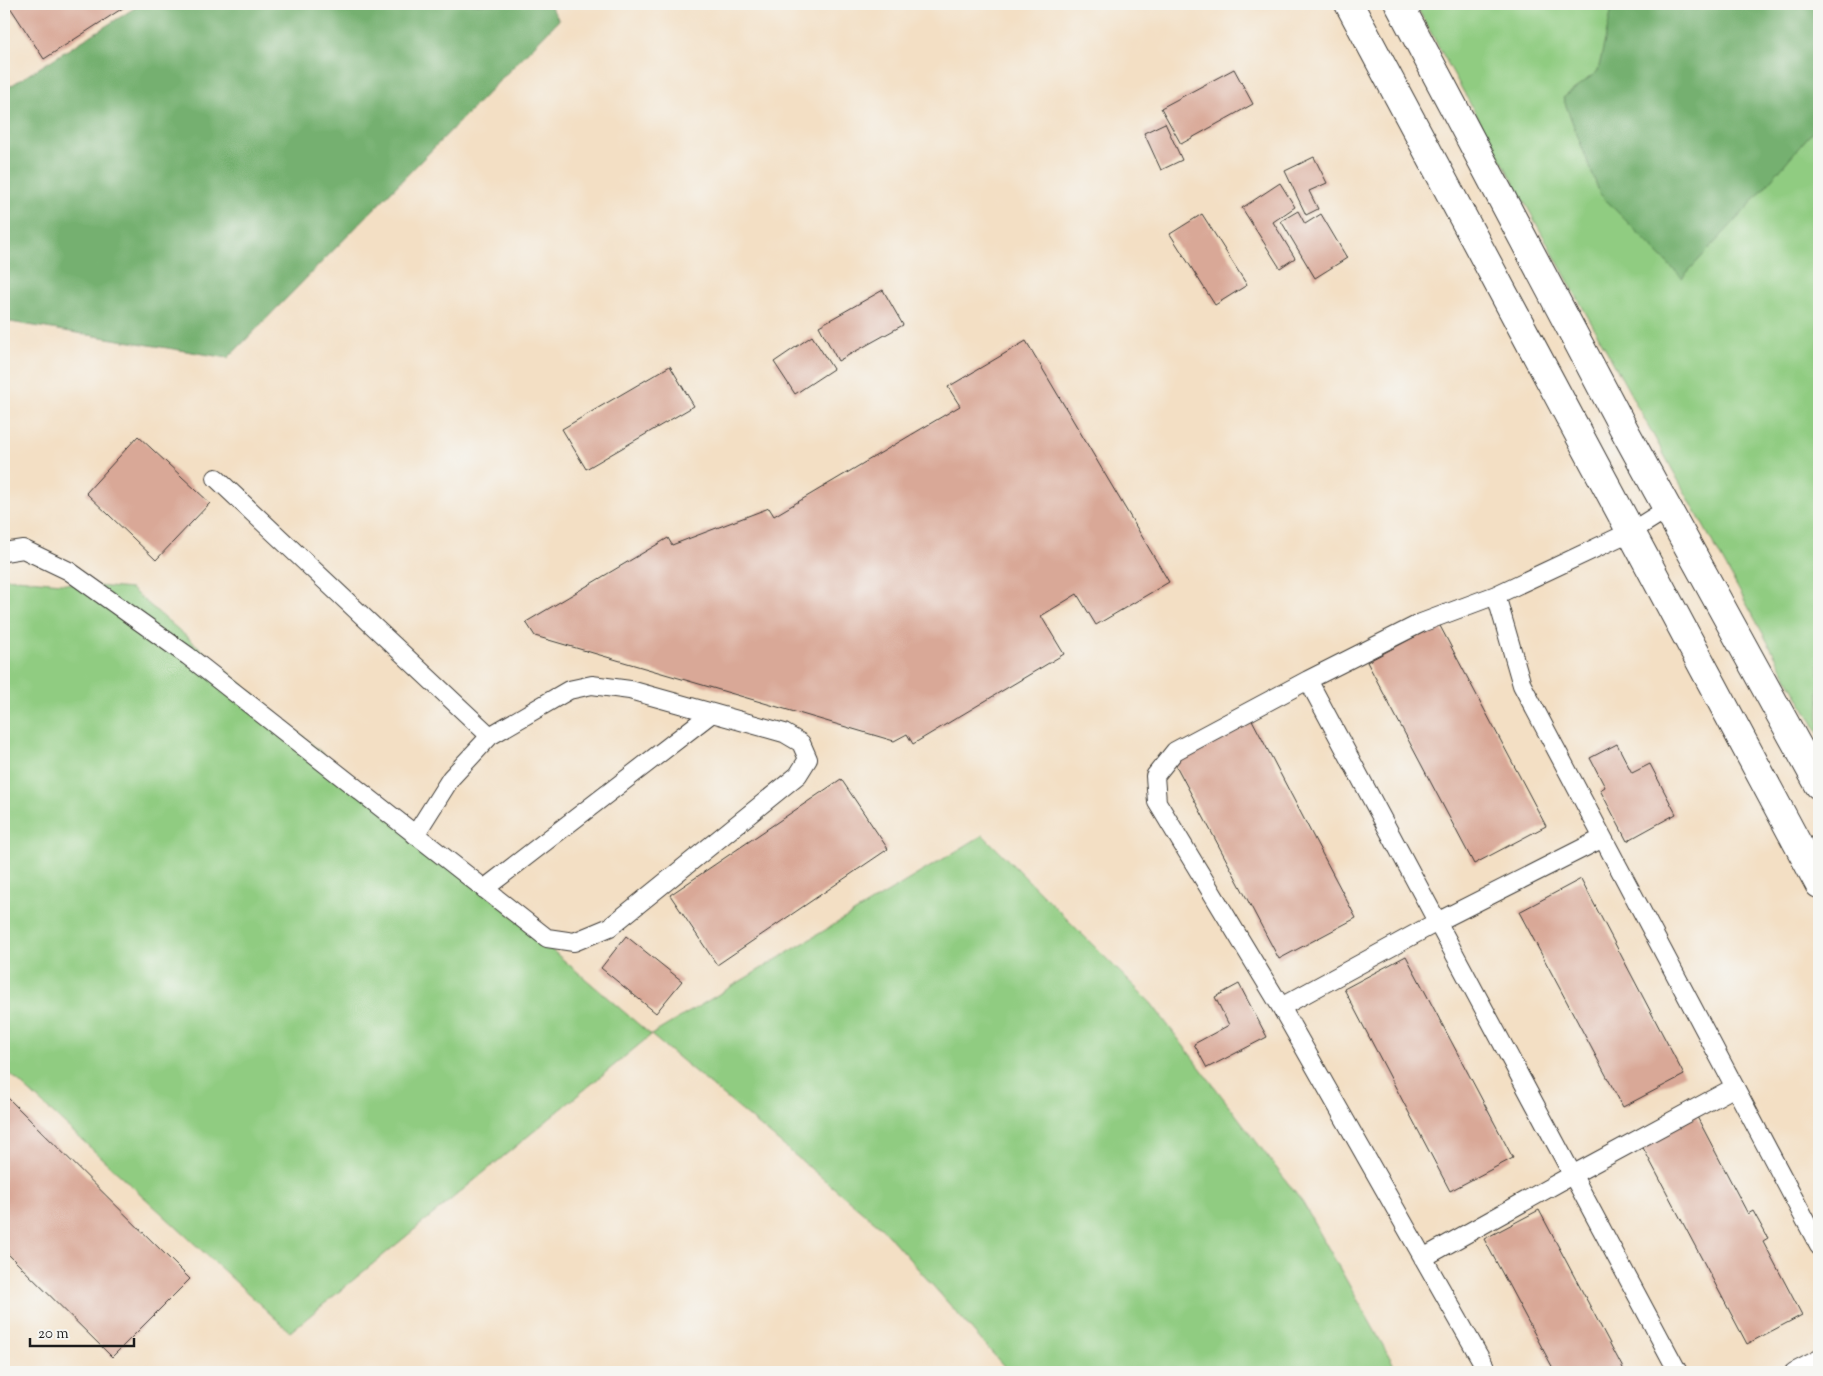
<svg xmlns="http://www.w3.org/2000/svg" width="1823" height="1376" viewBox="0 0 1823 1376" font-family="'Sorts Mill Goudy',serif">
  <style>
    .green { fill: #90cc81; stroke: #56744e }
    .forest { fill: #74b06f; stroke: #486646 }
    .building { fill: #d9a897 }
    .lines { fill: none; stroke-linecap: round; stroke-linejoin: round }
    .lane-casing { stroke: #3c3935; stroke-width: 20 }
    .secondary-casing { stroke: #3c3935; stroke-width: 30 }
    .lane { stroke: #fff; stroke-width: 18 }
    .secondary { stroke: #fff; stroke-width: 28 }
  </style>
  <rect width="100%" height="100%" fill="#f6f6f2"/>
  <filter id="ink" filterUnits="userSpaceOnUse"><feTurbulence type="fractalNoise" baseFrequency=".02" numOctaves="2"/><feDisplacementMap in="SourceGraphic" scale="10" xChannelSelector="R" yChannelSelector="G"/><feConvolveMatrix kernelMatrix="1 2 1 2 8 2 1 2 1" color-interpolation-filters="sRGB"/></filter>
  <filter id="wash" filterUnits="userSpaceOnUse"><feTurbulence type="fractalNoise" baseFrequency=".0096" numOctaves="4" result="noise"/><feDisplacementMap in="SourceGraphic" scale="20" xChannelSelector="R" yChannelSelector="G"/><feGaussianBlur stdDeviation="1.12" result="paint"/><feColorMatrix in="noise" values="0 0 0 0 0 0 0 0 0 0 0 0 0 0 0 0 0 1.4 0 .05"/><feComposite in="paint" operator="in"/></filter>
  <g filter="url(#wash)">
    <rect width="100%" height="100%" fill="#f3dfc4"/>
    <!-- green -->
    <path class="green" d="M1415,4h404v731z
      M4,578l127,11 520,446 332,-200 168,168 152,200 95,169h-389l-127,-144 -231,-193 -361,297 -286,-264z"/>
    <!-- forest -->
    <path class="forest" d="M141,4h408l10,16 -331,338 -224,-37v-231z
      M1613,4h206v120l-73,85 -64,69 -82,-84 -37,-96 35,-27z"/>
    <g id="blocks">
      <!-- building -->
      <path class="building" d="M8,4h121l-85,55z
        M1234,69l19,35 -72,40 -20,-36z
        M1165,123l17,37 -21,10 -17,-37z
        M1314,157l13,26 -18,8 9,18 -12,6 -21,-44z
        M1280,183l15,24 -22,15 22,36 -15,10 -38,-60z
        M1298,211l7,13 16,-10 26,44 -32,20 -34,-57z
        M1202,214l45,71 -32,20 -45,-71z
        M883,290l20,35 -65,36 -19,-35z
        M812,336l21,33 -38,25 -21,-32z
        M1026,341l143,241 -73,43 -19,-31 -36,22 23,38 -151,90 -6,-10 -13,7 -359,-105 -9,-14 142,-84 4,7 97,-37 5,8 186,-110 -12,-19z
        M670,366l24,40 -108,63 -24,-40z
        M138,436l72,67 -54,57 -70,-67z
        M1439,624l107,202 -72,38 -107,-202z
        M1250,716l106,202 -77,41 -107,-201z
        M1617,744l15,29 18,-9 26,50 -49,27 -27,-51 5,-3 -15,-29z
        M841,779l47,70 -171,116 -47,-70z
        M1581,879l103,196 -61,32 -104,-195z
        M626,936l56,45 -26,32 -55,-45z
        M1406,956l107,202 -63,33 -106,-202z
        M1239,984l28,53 -60,31 -13,-24 35,-19 -14,-28z
        M4,1094l186,185 -78,78 -108,-107z
        M1695,1113l53,101 5,-3 15,27 -5,3 39,74 -55,29 -107,-202z
        M1539,1210l86,162h-70l-71,-133z"/>
    </g>
  </g>
  <g filter="url(#ink)">
    <use href="#blocks" fill-opacity="0" stroke="#3c3935" stroke-width="1"/>
    <g class="lines">
      <defs>
        <path id="lane" d="M216,478l274,258
          M1667,509l-35,22 -136,64 -75,28 -113,57 370,692
          M4,552l19,-3 46,22 119,85 359,282 27,4 36,-15 188,-152 10,-16 -7,-16 -17,-10 -154,-43 -38,-5 -23,5 -79,46 -39,42 -36,57
          M1496,595l26,90 297,561
          M1308,680l-133,71 -20,25 2,26 124,205 207,365
          M484,889l228,-176
          M1281,1007l156,-85 166,-84
          M1423,1258l149,-83 163,-88
          M1794,1372l25,-13"/>
        <path id="secondary" d="M1349,4l470,880
          M1399,4l228,431 192,350"/>
      </defs>
      <!-- lane casing -->
      <use href="#lane" class="lane-casing"/>
      <!-- secondary casing -->
      <use href="#secondary" class="secondary-casing"/>
      <!-- lane -->
      <use href="#lane" class="lane"/>
      <!-- secondary -->
      <use href="#secondary" class="secondary"/>
    </g>
  </g>
  <!-- margin -->
  <rect width="1823" height="1376" fill="none" stroke="#f6f6f2" stroke-width="20"/>
  <!-- scale -->
  <path d="M30 1338v8h104v-8" fill="none" stroke="#1c1c1c" stroke-width="2.5"/>
  <text x="38" y="1338" font-size="15" fill="#1c1c1c" stroke="#f6f6f2" stroke-width="4" paint-order="stroke">20 m</text>
</svg>
